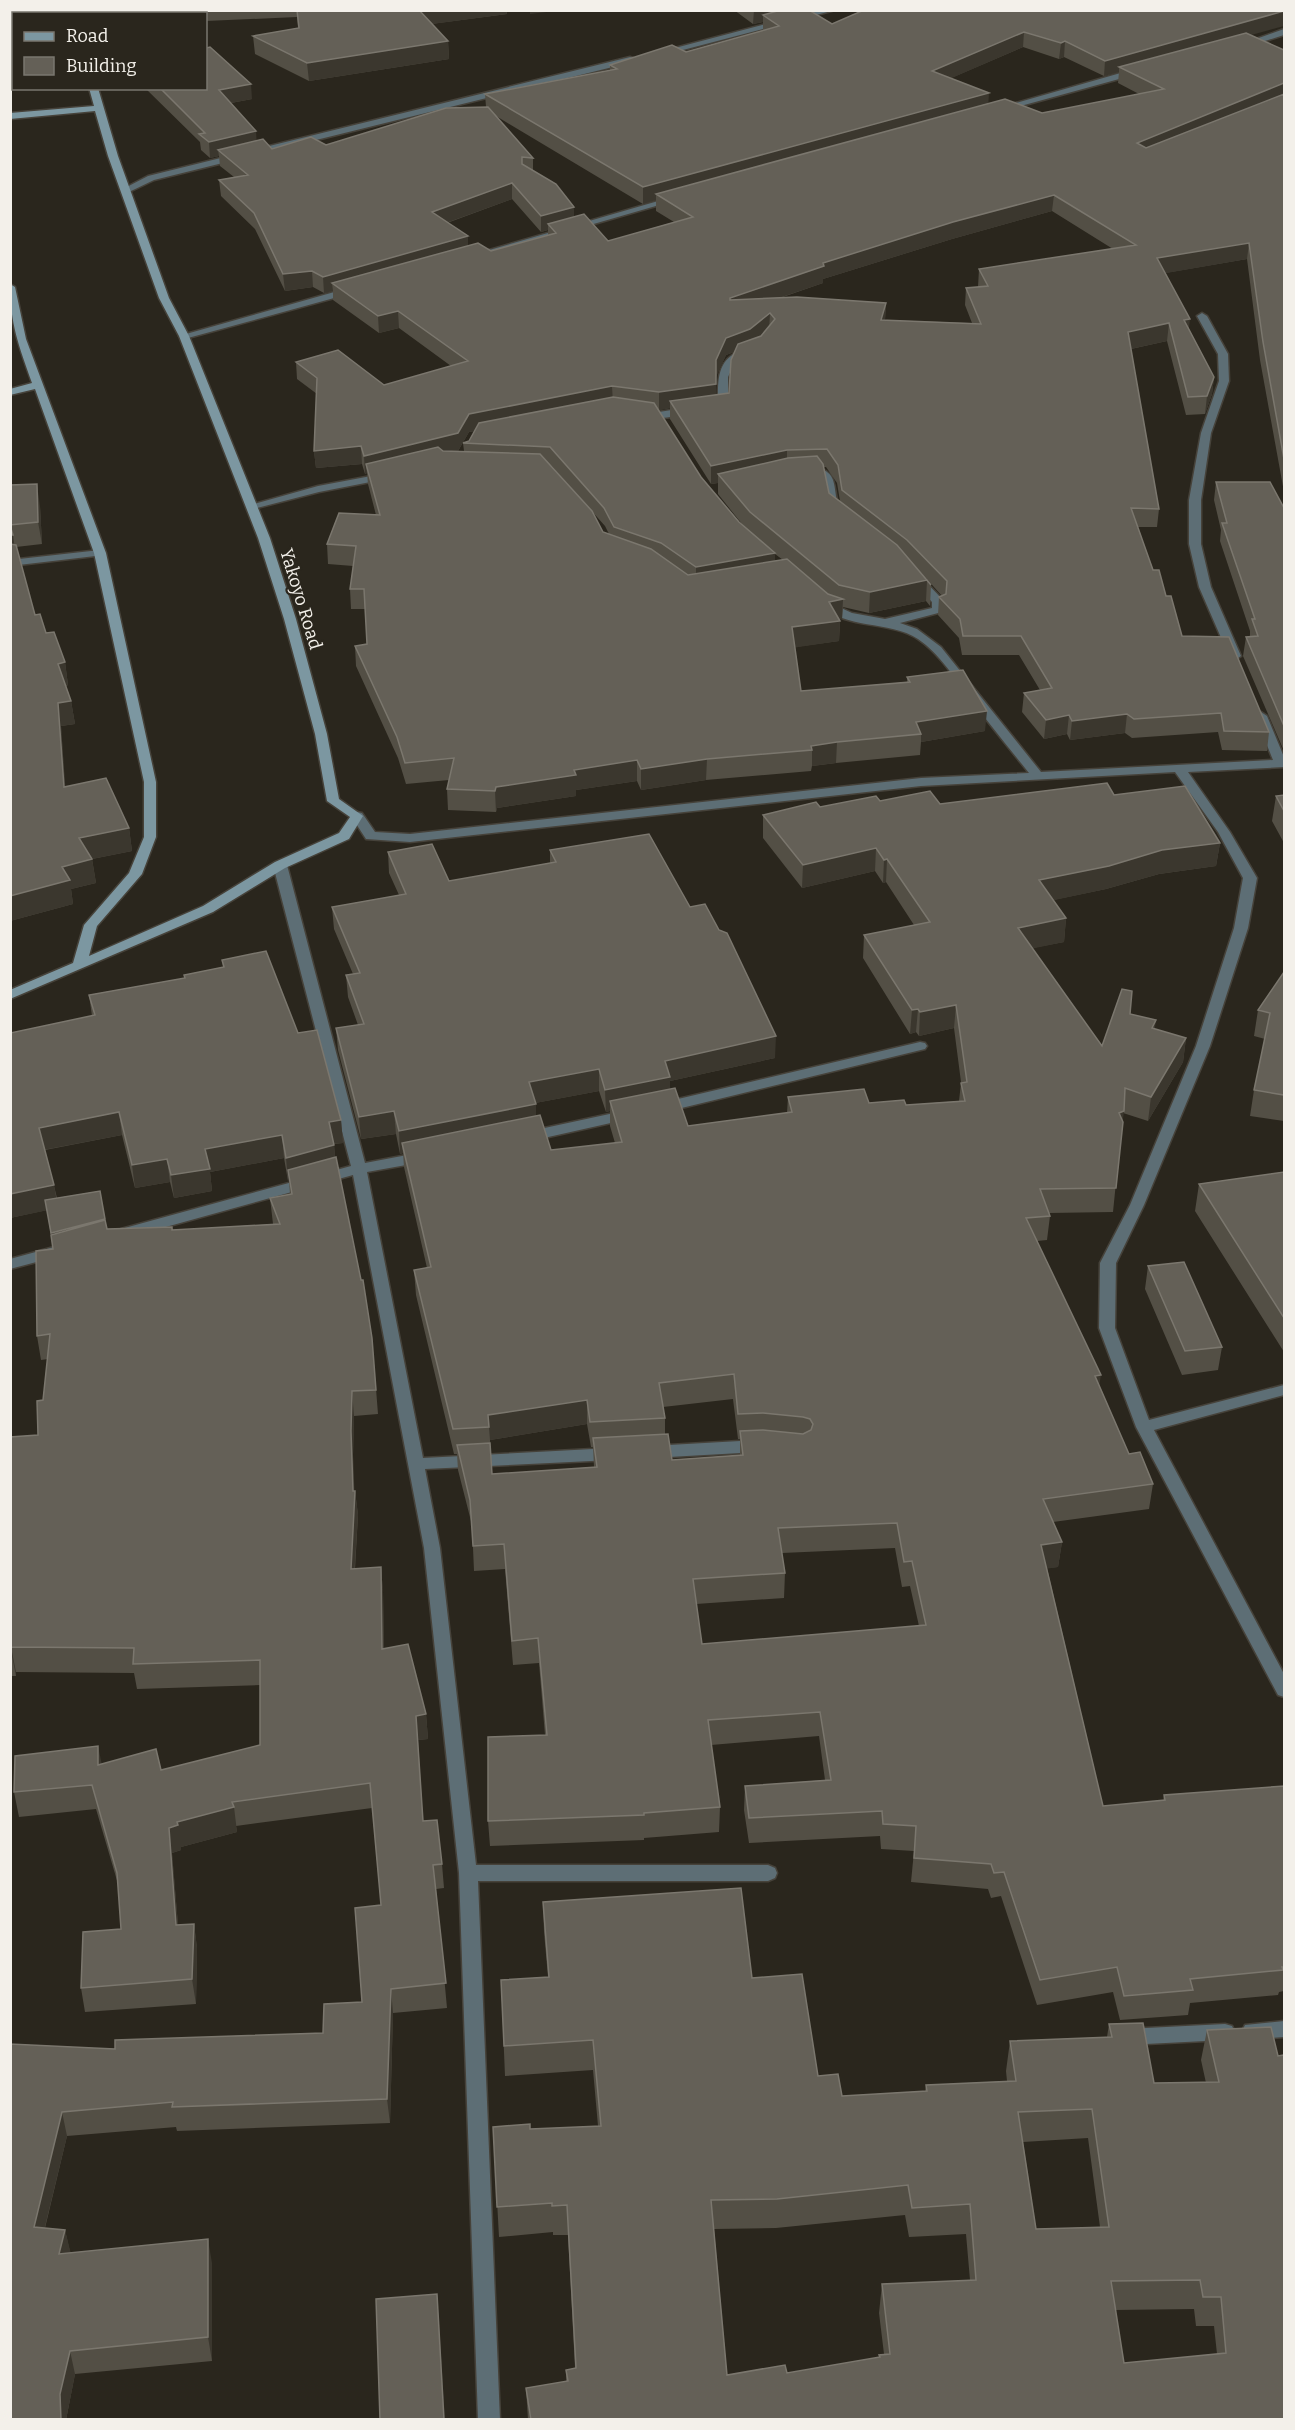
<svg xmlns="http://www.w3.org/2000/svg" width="1295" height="2430" viewBox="0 0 1295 2430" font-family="Bitter,serif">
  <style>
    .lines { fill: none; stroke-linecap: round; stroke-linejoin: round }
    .street-casing { stroke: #46423a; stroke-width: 3 }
    .secondary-casing { stroke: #46423a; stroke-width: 3 }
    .street { fill: #5d6e75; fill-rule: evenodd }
    .secondary { fill: #7c97a1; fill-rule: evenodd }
    .wall { fill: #534f45; fill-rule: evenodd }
    .shaded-wall { fill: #3b372e }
    .building { fill: #646057; stroke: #7b776e; stroke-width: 1.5; fill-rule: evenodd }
    .labels { text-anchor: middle; stroke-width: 4.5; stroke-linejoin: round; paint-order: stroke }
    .far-street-label { font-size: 18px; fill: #f3f0ea; stroke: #2a261d }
  </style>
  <rect width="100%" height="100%" fill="#2a261d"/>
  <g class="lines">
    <defs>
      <path id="street" d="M819,10h16l-175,46 -4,-3z
        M1284,29v6l-41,13 -4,-3z
        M630,57l3,1v4l-479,118 -25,12 -8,-2 27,-14z
        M1138,68l3,1v4l-142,39 -4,-3z
        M672,197l8,2 -207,60 -8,-2z
        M352,287l5,3 -1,2 -168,46 -9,-2z
        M1202,313l5,3 21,38 1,27 -18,52 -10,67v44l10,43 30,69 -6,4 -6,-4 -30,-69 -10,-43v-44l12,-67 18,-52 -1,-27 -21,-38z
        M741,350l9,2 -14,8 -8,17v30l-5,3h-10v-4l5,-1c0,-25 -2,-44 23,-55z
        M690,407l5,3 -1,2c-16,4 -43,11 -57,1l5,-3 17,2z
        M807,467c40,1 20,28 37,46l-2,2h-8l-4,-3 -9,-34 -7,-4 -11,-2v-4z
        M387,473l5,3 -1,2 -72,14 -66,17 -6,-3 71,-20z
        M100,550l4,1v4l-94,11v-6z
        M918,577l4,1 22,23v9l-2,2 -42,11 17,6 24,18 100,125 232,-12 -18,-44 6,-4 6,4 17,41v10l-96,5 42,60 27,46 -9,50 -38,118 -66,159 -28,58 -1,65 34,92 135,-35v10l-130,35 130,244v23l-6,-2 -142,-268 -37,-99 1,-65 30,-58 66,-159 38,-118 9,-50 -25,-46 -43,-60 -254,14 -511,56 -44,-3 -15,-23 6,-4 5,1 13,19 35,2 511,-56 108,-5c-19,-24 -39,-48 -57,-72 -16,-21 -32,-47 -54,-62 -29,-19 -74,-9 -98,-35l6,-3 26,12 33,6 47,-11v-6l-20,-22z
        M280,861l7,4 78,298 58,-11 7,5 -7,5 -56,10 56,286 189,-10 6,2 2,4 -2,4 -6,2 -187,9 15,79 36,317h292l7,3 2,5 -2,5 -7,3h-290l22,539h-22l-19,-547 -35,-325 -71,-373 -227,63 -8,-5 3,-4 230,-63 -78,-301z
        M920,1042l5,1 2,3 -2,3 -264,64 -7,-5 7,-5z
        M628,1110l7,5 -2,3 -107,24 -7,-5 7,-5z
        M54,1247l8,5 -3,4 -49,13v-10z
        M758,1440l6,2 2,4 -2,4 -6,2 -107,6 -6,-2 -2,-4 2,-4 6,-2z
        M1284,2021v16l-32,2 -7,-2 -3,-6 3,-6z
        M1225,2024l7,2 3,6 -3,6 -7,2 -99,5 -7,-2 -3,-6 3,-6 7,-2z"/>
      <path id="secondary" d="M66,10h8l1,4h-8z
        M89,88h9l20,68 51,142 20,38 81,202 26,81 31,115 12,65 24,17 -14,23 -64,29 -72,44 -203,87v-9l63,-27 11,-38 45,-52 15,-36v-55l-50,-229 -59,-164 -25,6v-6l22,-6c-13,-37 -22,-59 -22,-99l5,3 11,52 80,214 50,229v55l-14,37 -45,52 -8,30 114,-50 72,-44 64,-29 11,-16 -23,-16 -12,-67 -31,-115 -26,-81 -79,-202 -20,-38 -51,-142 -13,-45 -85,8v-6l84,-7z"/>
    </defs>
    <!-- street casing -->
    <use href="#street" class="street-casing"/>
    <!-- secondary casing -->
    <use href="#secondary" class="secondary-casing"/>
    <!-- street -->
    <use href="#street" class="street"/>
    <!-- secondary -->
    <use href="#secondary" class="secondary"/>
  </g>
  <!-- wall -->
  <path class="wall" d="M106,10h71l-1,4h-3l-6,-3v3h-61z
    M178,10h328l1,4 -76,10 17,17 1,18 -140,22 -54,-27 -2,-18 45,-8 -1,-11 -91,4v-7h-28z
    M734,10h75l23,14 419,11 33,15v442l-24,-132 -13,-101 -82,14 24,56 25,48 -2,17 -7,20 -19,1 -19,-74 -36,8 28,160 -2,18h-20l16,43 13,26 16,40 87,96 -2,19 -45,-1 -4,-18 -86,6 -7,-5 -55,7 -3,-6 -23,5 -22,-27 2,-19 16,-3 -21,-35h-57l-3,-17 -21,-23 1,-18 3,-1 -17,-19 6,8 -1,21 -4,-5 -57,12 -26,-6 -1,12h-3l1,2 -1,20 -44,6 6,44 106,-9v-5l78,54 -64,11 -1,13 -84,8 -24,3 -1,5 -105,9 -65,10 -4,-9 -61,9v6l-79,12 -1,4 -48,-2 -1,-21 2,-9 -43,4 -8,-26 -42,-92 -1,-20 12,-2 -1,-35h-15l-1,-20 3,-23 -25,-2 -1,-20 49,-29 -8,-31 -1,-11 -2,1 -3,-10 -46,4 -2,-17 3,-57 -20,-15 -1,-17 88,23 67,-19 -52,-38 -20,5 -46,-33v-9l-9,2 -11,-6 -28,4 -30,-62 -34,-33 -2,-16 15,-3 -14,-11 -1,-10 -9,2 -9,-8 -1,-8 -55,-54h61l46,11 -21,4 26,38 15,8 54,-4 160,-38 -1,-13 125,-24v-5l76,-13 77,-22v-8l-10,2zM1023,47l36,12 5,-2 40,19 15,-4 -1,11 21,11 -97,19 -54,-10 -37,-25zM496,116l147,88 13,-4v11l18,11 -66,19 -34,-24v-10l-41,-37v-12zM512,199l29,33 7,-2v5l-57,16 -23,-5v-10l-21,-13zM1052,211l61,38 -134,20 -1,18 -12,1 -1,17 7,18 -87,-3 1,-17 -106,-5 43,-15v-4l129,-40zM734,352l-5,41 -13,2v-19l10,-21zM670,408v11l41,65 7,-1v11l28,35 -7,-7 -38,-45 -43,-67zM475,431l-6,10 -6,2 1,8h-6l11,-19zM550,464l55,62 4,8 -6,-2zM823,467h3l11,16 3,18 -11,-8zM775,554l8,6 -8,1z
    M1216,482l68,26v243l-41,-95 3,-19h4v-6l-30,-90 1,-11 -7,-30z
    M10,485l30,21 2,38 -26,3 19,68 30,47 3,23 -2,1 5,15 4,23 -14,2 4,60 64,42 3,23 -40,8 4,24 -25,6 2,15 -63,17z
    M1114,795l106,48 -4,23 -57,8 -53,15 -53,11 13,18 -2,24 -32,6 70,98 28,-32 25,15 31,9 -3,24 -35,59 -25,-8 -10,99 -64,1 1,3 -3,24 -10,1 92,213 24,30 -4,25 -96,13 9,20 -4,25 -11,1 56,238 60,-5 1,-6 120,-9v205l-5,1 -1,3 -88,8 -2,12 -68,5 -7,-28 -76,13 -36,-109 -10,2 -3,-9 -77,-7 3,-31 -33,-2 -1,-13 -131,7 -5,-33 1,-24 80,-6 -6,-44 -108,9 9,62 -1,25 -75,6v2l-154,6 -2,-25 57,-86 -6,-72 -26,2 -8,-96 -31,2 -2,-46 -14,-55 -1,-16h-3l-38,-159 -2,-25 13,-2 -23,-101 -1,-14 -3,1 -4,-20 -35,5 -23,-89 -2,-22 22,-3 -10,-28 -2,-22 7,-1 -19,-45 -2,-22 67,-12 -10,-22 -1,-21 61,29 101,-18v-13l225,208 -105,23v8l18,37 99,-13 1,-16 118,8 53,-4 2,-18v-1l-7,-54 -35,8 -3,-4 -6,2 -47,-76 1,-23 50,-10 -28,-43 -3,1 -8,-12 -73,17 -39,-50v-23l57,-8 60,-6 60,3zM599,1091l7,21 4,-1v15l5,17 -64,7 -15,-34 -1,-13zM733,1399l5,40h2v17l-68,4 -7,-26v-16l-2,-11zM587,1424l4,23h2l1,20 -102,7 -2,-34zM895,1548l7,39 8,-1 9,40 -217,18 -6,-40 88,-6 1,-25 -3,-20z
    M1284,795v48l-12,-22 4,-25z
    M222,960l76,73 43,87 2,23 -9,1 1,14 37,180 6,76 -24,2 -1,39 1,36h1l3,24 -3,54 26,-2 2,25 1,56 42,66 2,25 -10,1 5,81 19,43 2,24 -8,1 11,119 -54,5 -3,110 -213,8 -1,-4 -109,9 -22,92 20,2 5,22 142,11v98l-137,13 -9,46h-56v-376l105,5 208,-16 39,-31 19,-97 -9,-97 -136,18 1,6 -56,15v3l-9,3 6,72 16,-1 3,24 -1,56 -111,8 -4,-24 40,-59 -3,-45 -22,-75 -77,8 -5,-25 88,-28 59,6 99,-25v-60l-123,4 -3,-16 -118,-1v4h-6v-239l28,-2 5,-35 5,-41 -7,1 -4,-24 16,-87 -6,-39 -37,8 82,-202 -3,-21 95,-17v-3l39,-8zM122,1135l13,53 35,-6 4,16 38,-7 -2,-19 74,-14 4,23h1l1,13 -20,4 3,26 -100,6 -1,-3 -65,2 -7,-38 -43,7 -12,-48z
    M1284,972v149l-34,-5 4,-26 11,-51 -11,-3 4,-26z
    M1284,1172v180l-89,-141 4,-27z
    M1148,1266l74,81 -4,23 -36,5 -37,-86z
    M543,1902l209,76 66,98 24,20 83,-5 1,-6 81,-4 -1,-10 4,-30 97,-4 2,-13 45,59h52l-5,-23 6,-30 64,-3 13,393h-756l-2,-32 40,-6v-12l9,-2 -7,-133h-15v-3l-54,5 -6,-110 37,2 68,-3 -5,-56 -88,6 -4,-96 47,-3 -4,-45zM1088,2138l12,89 -64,2 -13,-87zM905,2215l4,22 57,-3 4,46 -88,4 -3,29 5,41 -5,1v3l-92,15 -60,2 -13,-146 62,-1zM1194,2309l2,17h18l3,28 -93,9 -9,-53z"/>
  <!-- shaded-wall -->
  <path class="shaded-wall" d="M120,10h3l1,4h-6z
    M416,10h90l1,4 -90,12z
    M530,10h33l-33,4z
    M754,10h36l-27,5v7l-10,2z
    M1284,11v15l-159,44 -6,-3v5l-15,4 1,-15z
    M1024,32l-1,15 -92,40 1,-16z
    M448,41l1,18 -140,22 -2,-18z
    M1065,41l-1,16 -5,2 2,-16z
    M1284,83l-1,16 -148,60 2,-16z
    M251,84l1,15 -32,6 -1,-15z
    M989,93l-1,16 -332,85v6l-13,4v-17z
    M256,131l1,16 -39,3 1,6 -9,2 -1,-16z
    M512,183v16l-80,29v-16z
    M1054,195l-2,16 -100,28 -129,40v4l-94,32 1,-17 93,-35 130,-41z
    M574,207v16l-26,1v6l-7,2v-16z
    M468,236v16l-136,31 1,8 -9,2 -1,-16z
    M1249,243l-2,16 -92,16 2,-17z
    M312,271l1,16 -28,4 -2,-17z
    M886,303l-1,17h-4z
    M398,311l1,17 -20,5 -1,-17z
    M770,313l-1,17 -19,16 -24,9 -10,22v-17l10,-22z
    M1190,319l-2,17 -4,-16z
    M1169,323l-2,18 -41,9 2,-18z
    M1214,377l-2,17 -7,20 2,-18z
    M716,384v18l-46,-1v7l-11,2v-18z
    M612,386l1,18 -144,28 -11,19 -92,13 1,9 -2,1 -1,-18 105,-42z
    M361,446l1,18 -46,4 -2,-17z
    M787,450v18l-69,6v9l-7,1v-18z
    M37,484l3,22 2,38 -4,-22z
    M10,535h3l3,22 -6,1z
    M775,553v18l-79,14v-18z
    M927,580l-1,21 -57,12 1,-21z
    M843,599l-1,20 -14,3 1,-20z
    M840,621l-1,20 -47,7v-21z
    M65,662l3,23 -7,1 -3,-22z
    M71,701l4,23 -14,2 6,84 -3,-23 -6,-84z
    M987,711l-2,20 -64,11v-8l-5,-12z
    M1127,714l-2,19 -55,7 2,-19z
    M1069,715l-2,19 -23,5 2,-19z
    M837,742l-1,21 -24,3v-16l-1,-4z
    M707,759l-1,21 -65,10v-21z
    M637,760v21l-61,9v6l-79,12 -1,4 -1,-21 1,-4 78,-17z
    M129,828l3,23 -40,8 4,24 -25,6 2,15 -63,17v-25l52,-29 17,-29z
    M1220,843l-4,23 -57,8 -53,15 -70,15 3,-24 123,-30z
    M876,848l-1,23 -73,17 1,-23z
    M887,859l-1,23 -3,1 1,-23z
    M1066,918l-2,24 -48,10 2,-24z
    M956,1005l-2,23 -35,8 1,-24z
    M918,1009l-2,23 -6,2 2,-24z
    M1156,1020l-3,23 -1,-15z
    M776,1036l-1,22 -105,23v18l-60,2v10l-4,1 -1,-22 60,-29z
    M1186,1038l-3,24 -35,59 3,-24z
    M599,1069v22l-69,13 -1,-22z
    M536,1104v22l-134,17 1,10 -3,1 -1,-23z
    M394,1111l2,23 -35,5 -2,-22z
    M1124,1111l-3,24 -2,-22z
    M119,1112l3,23 -79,15 -4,-22z
    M341,1120l2,23 -12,1 -2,-22z
    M282,1135l2,23 -74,14 2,19 -38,7 -3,-23 34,-26z
    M334,1145l2,23 -48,2 1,11h-1l-2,-23z
    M167,1159l3,23 -35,6 -3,-23z
    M54,1185l4,23 -48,10v-24z
    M105,1219l2,11 -54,15 -2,-12z
    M1101,1375l-4,24 -2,-23z
    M352,1391l2,25 -1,39 2,49v-13l3,24 -5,78 -2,-24v-138z
    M587,1400v24l-97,16 -2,-25z
    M1062,1542l-4,25 -20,3 3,-25z
    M381,1567l2,25 1,82 -2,-25z
    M11,1647l5,25v4l-5,-25z
    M426,1714l2,25 -10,1 -2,-24z
    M98,1746l5,24 -5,-5z
    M234,1807l3,25 -56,15v3l-9,3 8,96 -4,-24 -7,-97 8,-6z
    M194,1924l3,24 -1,56 -4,-25z
    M391,1989l2,24 -3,110 -3,-24z
    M62,2112l5,24 -28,115 -5,-24z
    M65,2230l6,24h-12z
    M208,2239l4,24v98l-4,-24z
    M437,2294l2,29 6,97h-1z
    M70,2351l5,23 -9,46h-5l-1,-26z"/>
  <!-- building -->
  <path class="building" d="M106,10h14l-2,4h-12z
    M297,10h122l29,31 -141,22 -54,-27 46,-8z
    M781,10h28l23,14 32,-14 420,1 -179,50 -40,-20 -4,2 -37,-11 -92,39 57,22 -346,94 -158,-93 132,-25 -7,-4 62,-20 14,7 93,-26 -16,-11z
    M1246,33l38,17v33l-147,60 9,5 138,-54v365l-21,-117 -14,-99 -92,15 33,61 -6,1 30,57 -7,19 -19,1 -19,-74 -41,9 31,177 -28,-1 22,62h6l7,26h5l11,40 47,1 40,95 -45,-1 -3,-18 -87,6 -7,-5 -55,7 -3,-6 -23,5 -22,-27 28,-5 -31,-52h-58l-3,-17 -21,-22 7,-3 1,-13 -40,-41 -65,-50 -4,-25 -11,-16 -40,1 -76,16 -41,-65 59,-8 2,-33 7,-16 23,-8 14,-17 -5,-6 -20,16 -24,9 -10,22v24l-57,8 -47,-6 -143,28 -11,19 -94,23 -3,-10 -47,5 3,-73 -21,-16 42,-12 46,35 84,-24 -70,-50 -20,5 -46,-33 146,-40 13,8 65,-18 -8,-9 36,-10 24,27 85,-24 -37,-23 349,-95 37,14 122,-24 -45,-22zM1054,195l82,50 -157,24 9,17 -22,2 15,36 -100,-4 5,-17 -89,-6 -67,3v-2l94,-32 -1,-3 130,-41z
    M210,47l41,37 -32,6 37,41 -47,11 -10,-8 6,-1 -45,-45h46v-40z
    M488,107l45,51 -11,-1v7l34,20 18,23 -33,9 -29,-33 -80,29 36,24 -145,41 -11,-6 -29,3 -29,-61 -35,-33 29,-5 -30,-25 45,-11 9,10 39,-12 15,8 120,-37z
    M613,397l41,6 47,74 38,45 36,31 -79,14 -35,-24 -47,-16 -10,-19 -54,-61 -87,-4 6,-2 10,-18z
    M438,447l5,4 97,3 52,57 11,21 48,17 37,26 99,-16 41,35 15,5 -14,3 11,19 -48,6 9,64 109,-9 -3,-5 56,-7 24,41 -71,11 5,12 -84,8 -26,4 1,4 -105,9 -66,10 -4,-9 -63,10 2,5 -80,12 -1,4 -48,-2 7,-31 -49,5 -8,-26 -42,-91 12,-2 -3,-55h-14l6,-43 -29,-2 12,-31 41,2 -14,-51z
    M817,456l6,8 6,29 68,52 34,40 -4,-5 -57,12 -31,-7 -89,-73 -32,-38 70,-16z
    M1216,482h54l14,26v218l-38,-89 12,-1 -6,-17h3l-33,-96h5z
    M37,484l1,38 -28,3v-40z
    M10,525l3,10h-3z
    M10,544l6,1 19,70 5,-1 6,19 8,-1 11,30 -7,2 13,37 -13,2 6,84 42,-9 23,50 -50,10 13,21 -30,8 8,13 -60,16z
    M1107,783l7,12 71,-9 35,57 -58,7 -53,16 -70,14 27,38 -48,10 84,118 20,-57 10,2 -2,23 26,6 -4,8 34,10 -35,59 -26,-9 -1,23 -5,2 4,9 -7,66 -76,1 10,27 -24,2 75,157 -6,1 34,78 11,-2 13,32 -110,15 19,43 -21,3 62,261 62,-6 -1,-5 120,-9v181h-2l1,3 -93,9 3,11 -69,6 -7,-29 -77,13 -36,-108 -10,1 -3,-9 -77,-6 2,-32 -33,-2 -1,-13 -133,7 -4,-32 86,-6 -11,-68 -112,8 12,87 -76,6v2l-156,6v-84l59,-2 -9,-97 -26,3 -8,-97 -31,2 -3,-46 -13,-55 33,-2 2,31 105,-7 -4,-29 75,-4 4,26 71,-5 -3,-24 23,-1 40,4 8,-4 2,-6 -3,-5 -7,-2 -40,-4 -25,1 -4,-40 -75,9 6,35 -75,4 -3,-22 -99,15 1,12 -36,2 -39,-159 17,-3 -29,-124 138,-28 11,35 71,-8 -12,-41 65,-13 13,38 104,-14 -4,-15 76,-8 5,14 35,-3 2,5 59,-4 -4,-18 6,-1 -11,-77 -36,7 -2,-3 -6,1 -48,-75 66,-13 -43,-63 -3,1 -8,-12 -73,17 -40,-50 53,-13 4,5 56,-11 4,5 50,-10 10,13zM897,1523l7,39 8,-1 14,64 -224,19 -9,-65 92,-6 -7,-45z
    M1284,795v16l-8,-15z
    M649,834l41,73 15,-3 14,26 8,3 49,103 -111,25 5,16 -65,13 -6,-21 -70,13 7,22 -137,27 -5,-20 -35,6 -23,-89 28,-4 -18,-49 14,-2 -28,-66 74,-13 -18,-42 44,-8 17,37 107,-19 -6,-12z
    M266,951l32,82 19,-3 24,90 -12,2 5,23 -48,13 -4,-23 -77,14 5,20 -39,6 -4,-16 -35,6 -13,-53 -80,16 15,57 -44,9v-161l85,-18 -6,-20 96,-17 -1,-3 40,-8 -2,-7z
    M1284,972v123l-30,-5 16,-77 -12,-3z
    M336,1157l25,123h2l9,58 4,52 -24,1 -1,40 2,60h2l-4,78 30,-2 1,82 26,-5 18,70 -10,2 7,105 14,-1 5,44 -9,1 13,118 -55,6 -4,110 -215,8 1,-5 -111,10 -28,115 31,3 -6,24 149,-15v98l-138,14 -10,43 1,26h-51v-376l105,5v-9l208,-7 1,-29 38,-2 -7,-94 26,-3 -11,-122 -138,19 2,5 -57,15 1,3 -9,3 7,97 18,-1 -2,55 -111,9 2,-56 38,-3 -4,-56 -25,-88 -78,7 1,-36 83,-10v19l58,-16 5,21 99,-25v-85l-127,4 1,-16 -123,-1 -1,4v-214l28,-2 -1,-34 6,-1 7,-66 -13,2 -1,-85 17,-2 -2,-14 54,-15 2,9 65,-2v3l108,-6 -10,-26 22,-4 -4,-24z
    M1284,1172v146l-85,-134z
    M100,1191l5,28 -54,14 -6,-33z
    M1184,1262l38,85 -37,4 -37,-85z
    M741,1888l11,90 50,-4 16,102 20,-2 4,22 85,-5 -1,-6 90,-4 -6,-40 102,-4 -3,-13 34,-1 11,60 65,-1 -12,-52 64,-3 7,29 6,-1v365h-753l-5,-32 42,-7 -2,-11 10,-2 -9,-163 -15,1v-3l-55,4 -4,-80 37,-3v5l71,-3 -8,-86 -89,6 -3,-66 48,-3 -6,-75zM1092,2109l17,118 -73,2 -18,-117zM908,2185l4,23 58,-4 6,76 -94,4 8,70 -11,1 1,2 -93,16 -2,-8 -58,10 -16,-175 66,-1zM1200,2280l3,17h18l5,56 -102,10 -13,-82z
    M437,2294l7,126h-64l-4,-121z"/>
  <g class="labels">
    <!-- far-street labels -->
    <g class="far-street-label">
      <text transform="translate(301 599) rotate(73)" y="6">Yakoyo Road</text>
    </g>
  </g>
  <!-- border -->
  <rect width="1295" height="2430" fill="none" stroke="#f3f0ea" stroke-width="24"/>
  <!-- legend -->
  <rect x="12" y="12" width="195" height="78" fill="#2a261d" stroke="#7a776f" stroke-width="1.5"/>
  <rect x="24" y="32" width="30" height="9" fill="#7c97a1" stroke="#7a776f" stroke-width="1.5"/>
  <text x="66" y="42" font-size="18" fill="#f3f0ea">Road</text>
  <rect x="24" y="57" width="30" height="18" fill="#646057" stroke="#7a776f" stroke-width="1.5"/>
  <text x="66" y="72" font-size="18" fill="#f3f0ea">Building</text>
</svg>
